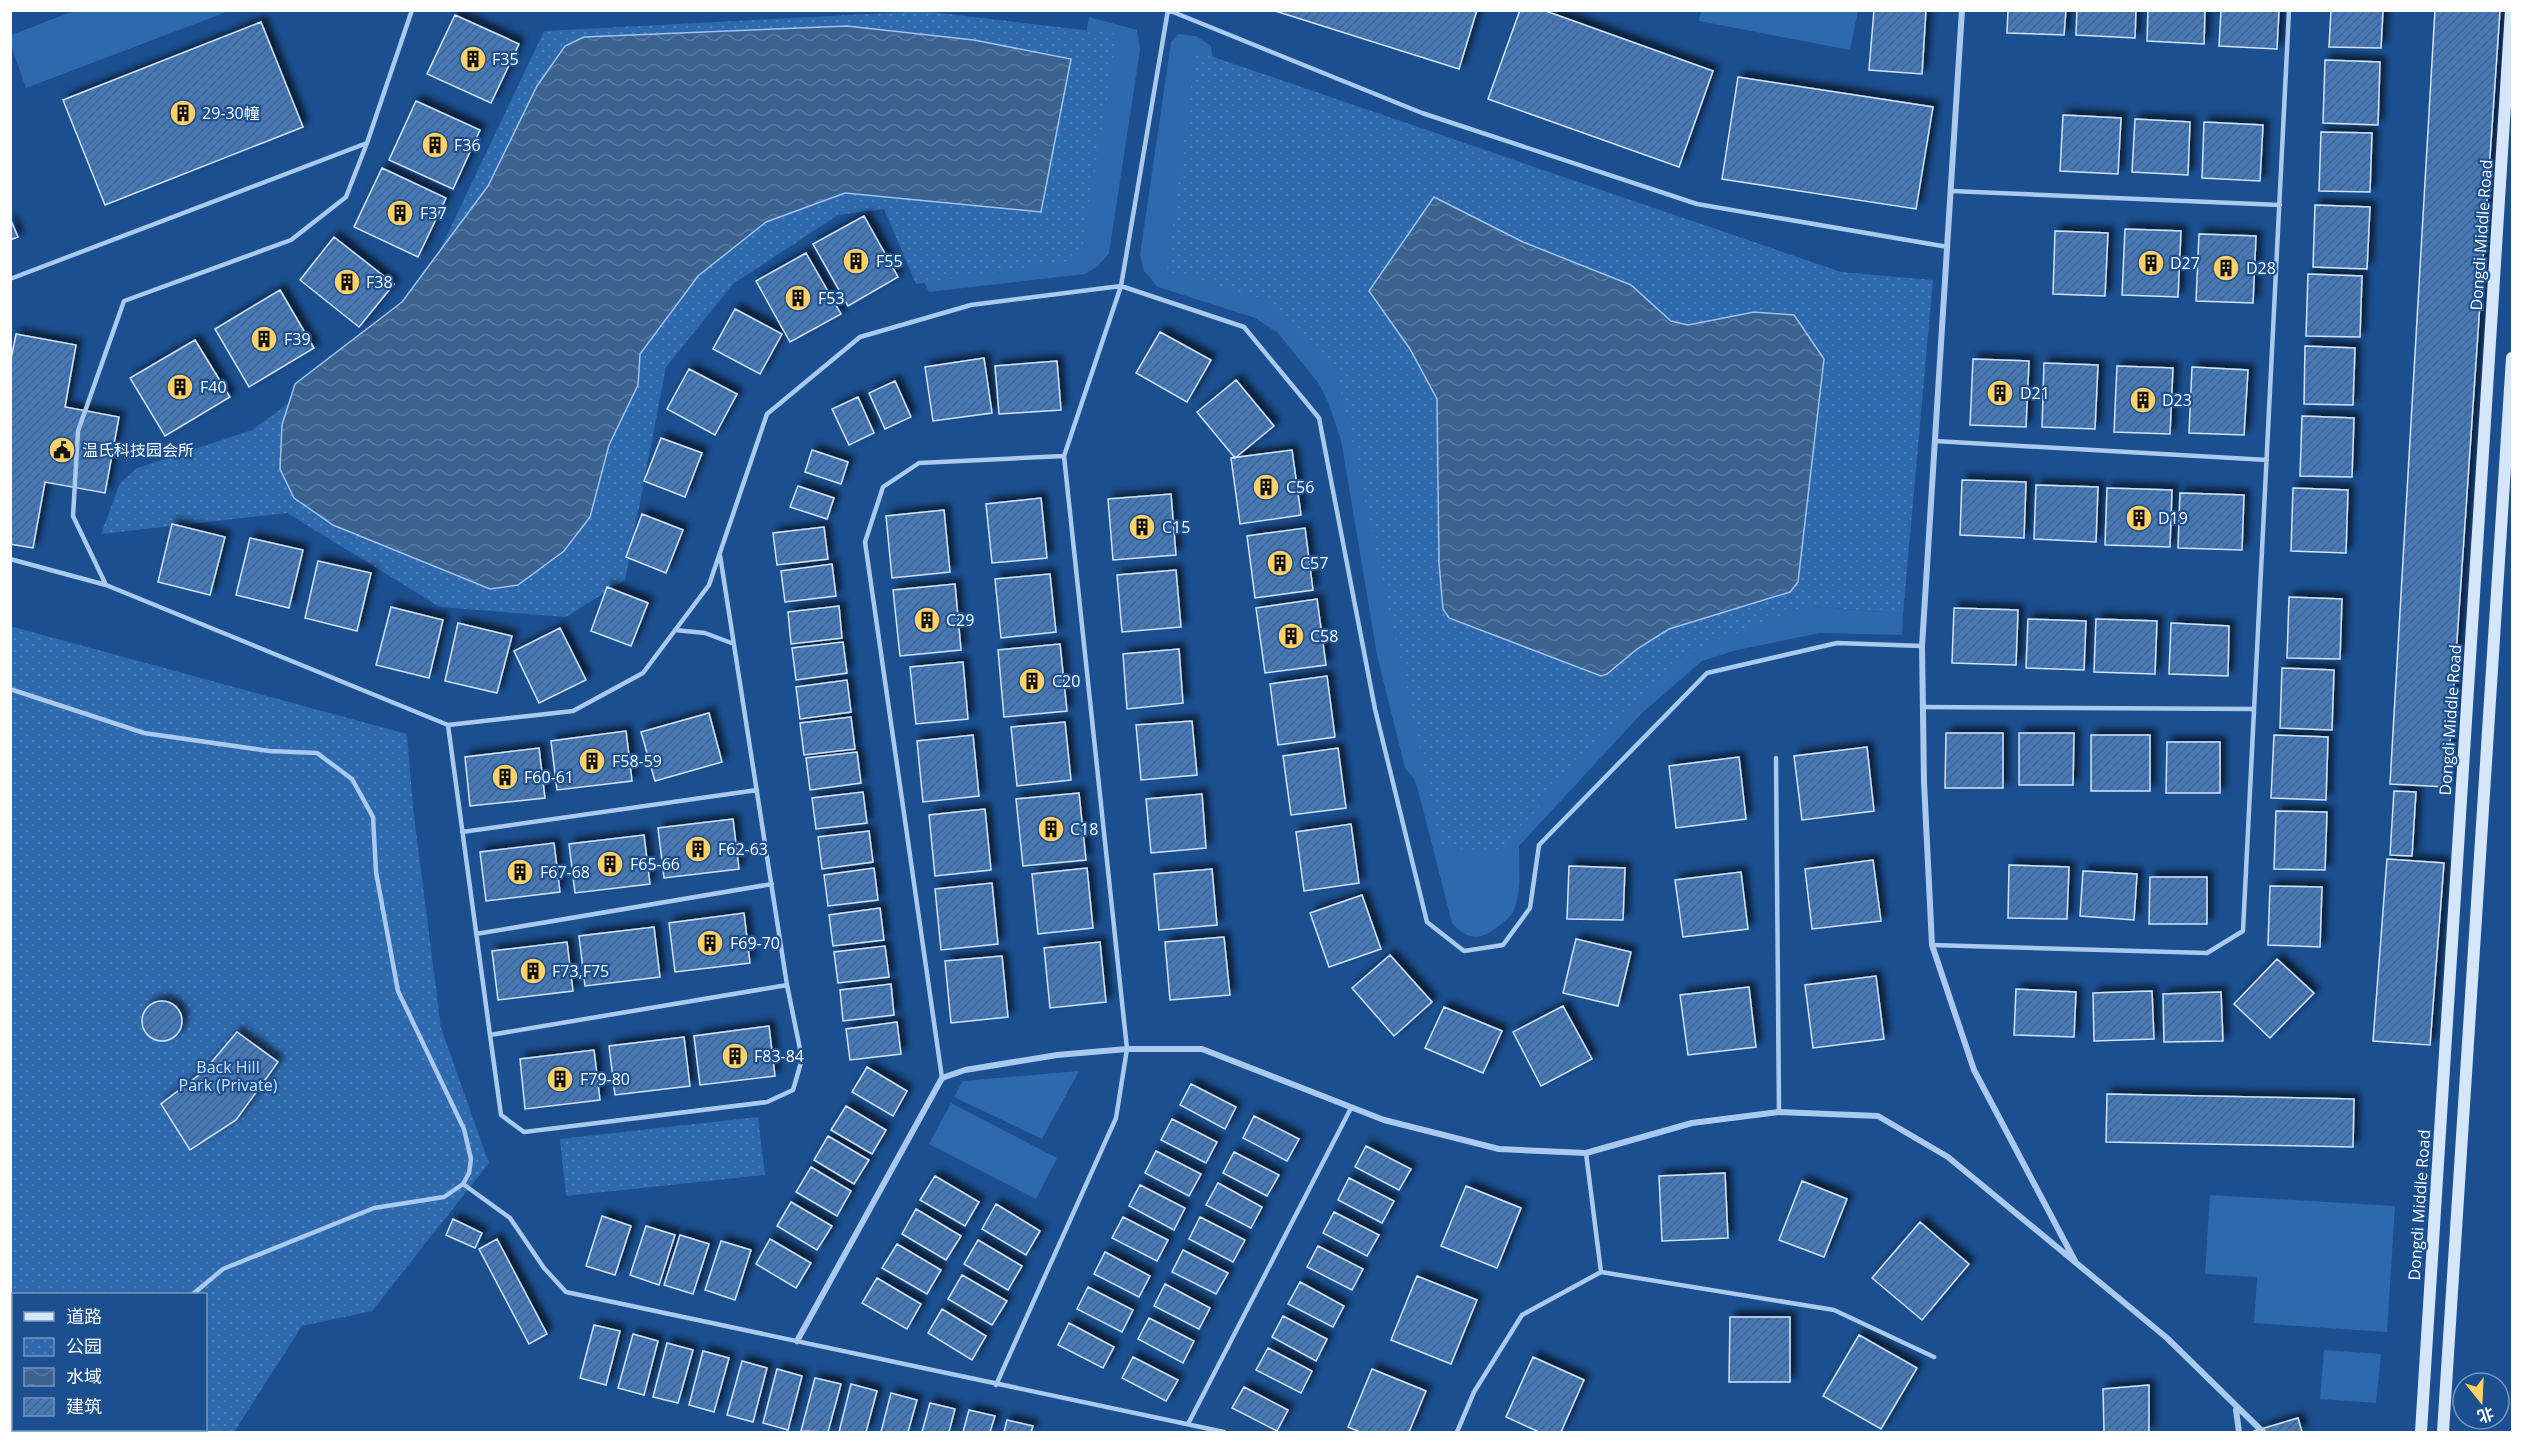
<svg xmlns="http://www.w3.org/2000/svg" width="2523" height="1443" viewBox="0 0 2523 1443" font-family="'Open Sans','Noto Sans SC',sans-serif">
  <style>
    .grass { fill: #2e69ad }
    .park { fill: url(#park-dots); fill-rule: evenodd }
    .water { fill: url(#water-waves); stroke: #9cc4f0; stroke-width: 1.5 }
    .building { fill: url(#building-hatch); stroke: #cfe3fa; stroke-width: 1.5; filter: url(#shadow) }
    .lines { fill: none; stroke-linecap: round; stroke-linejoin: round }
    .lane { stroke: #a9c9ee; stroke-width: 4.5 }
    .street { stroke: #a9c9ee; stroke-width: 6 }
    .secondary { stroke: #d6e6fa; stroke-width: 12 }
    .labels { text-anchor: middle; stroke-width: 4.5; stroke-linejoin: round; paint-order: stroke }
    .poi-label { font-size: 16px; fill: #fff; stroke: #1b4f8f; text-anchor: start }
    .street-label { font-size: 16px; fill: #fff; stroke: #1b4f8f }
    .park-label { font-size: 16px; fill: #cfe3fa; stroke: #1b4f8f }
  </style>
  <defs>
    <pattern id="park-dots" width="8" height="8" patternUnits="userSpaceOnUse" patternTransform="scale(1.5)"><rect width="8" height="8" fill="#2e69ad"/><path d="M2 2h.1M6 6h.1" fill="none" stroke="#4d80b9" stroke-width="1.8" stroke-linecap="round"/></pattern>
    <pattern id="water-waves" width="16" height="10" patternUnits="userSpaceOnUse" patternTransform="scale(1.5)"><rect width="16" height="10" fill="#3c6290"/><path d="M0 5q4-4 8 0t8 0" fill="none" stroke="#597aa1"/></pattern>
    <pattern id="building-hatch" width="6" height="6" patternUnits="userSpaceOnUse" patternTransform="scale(1.5)"><rect width="6" height="6" fill="#4478b7"/><path d="M-1 1l2-2M0 6l6-6M5 7l2-2" fill="none" stroke="#486282"/></pattern>
    <filter id="shadow"><feDropShadow dx="5.5" dy="-5.5" stdDeviation="3" flood-color="#0009"/></filter>
  </defs>
  <rect width="100%" height="100%" fill="#1b4f8f"/>
  <!-- grass -->
  <path class="grass" d="M74,11v-1l155,1 -203,77 -15,-42v-11z
    M1701,11v-1l157,1 -8,39 -151,-29z
    M1089,17l48,13 3,20 -31,203 -11,13 -13,8 -156,18 -23,-46 146,-27z
    M1178,34l18,2 15,10 2,17 393,621 206,-94 -1,16 92,8 -1,21 -82,-2 -83,17 -35,11 -60,52 -123,133c0,21 3,46 -6,66 -2,5 -9,9 -13,13 -19,16 -32,16 -48,-2l-34,-133 -4,-11 -9,-11 -28,-113 -36,-215 -12,-36 -10,-20 -41,-51 -23,-15 -97,-31 -14,-16 -4,-16 31,-213z
    M1079,1071l-37,68 -88,-42 9,-16z
    M951,1103l106,55 -21,41 -107,-55z
    M2210,1195l185,11 -8,126 -133,-9 3,-46 -52,-3z
    M2324,1350l57,4 -5,49 -56,-4z"/>
  <!-- park -->
  <path class="park" d="M924,11l194,23 -38,225 -164,25 -32,-75 -46,6 -105,69 -67,83 -41,213 -59,37 -126,-10 -153,-94 -186,21 19,-51 17,-15 115,-38 156,-113 136,-286z
    M1196,51l645,221 92,8 -30,334 -92,-8 -1,-2 -113,44 -135,133 -65,72 -56,-7 -105,-478 -75,-70 -94,-27z
    M10,626l397,108 6,73 28,221 48,135 -117,148 -70,15 -68,106h-223zM14,1294h192v136h-192z
    M758,1117l7,58 -199,21 -6,-57z"/>
  <!-- water -->
  <path class="water" d="M847,26l127,14 97,19 -30,153 -196,-19 -79,29 -68,54 -58,78 -2,31 -29,60 -19,72 -26,34 -46,34 -28,4 -157,-64 -39,-27 -14,-29 2,-44 13,-41 107,-82 86,-116 49,-100 28,-40 19,-9z
    M1434,197l89,45 108,43 40,36 17,4 66,-13 40,3 30,44 -26,223 -8,10 -121,37 -32,20 -30,25 -6,2 -152,-58 -6,-9 -4,-46 -2,-164 -27,-50 -41,-58z"/>
  <!-- building -->
  <path class="building" d="M1272,10h205l-18,59z
    M1520,10h23l170,61 -34,96 -191,-68z
    M1874,10h52l-4,64 -53,-4z
    M2008,10h58l-2,25 -57,-2z
    M2077,10h59l-1,28 -59,-3z
    M2148,10h57l-1,34 -57,-3z
    M2221,10h58l-2,39 -58,-3z
    M2331,10h52l-2,38 -52,-1z
    M2435,10h65l-53,777 -57,-3z
    M455,15l64,29 -28,59 -64,-29z
    M261,22l42,105 -198,78 -42,-105z
    M2325,60l55,2 -2,63 -55,-2z
    M1738,77l195,30 -17,102 -194,-30z
    M416,101l64,29 -27,59 -64,-29z
    M2063,115l58,3 -3,56 -58,-3z
    M2135,119l55,3 -2,53 -56,-3z
    M2204,122l59,3 -3,56 -58,-3z
    M2321,132l51,1 -2,59 -51,-1z
    M382,168l64,30 -28,59 -64,-30z
    M2315,205l55,2 -3,62 -54,-2z
    M864,216l34,61 -50,29 -35,-62z
    M10,218l8,19 -8,3z
    M2125,229l56,2 -3,66 -56,-2z
    M2055,231l53,2 -3,63 -52,-2z
    M2199,234l57,2 -3,67 -57,-2z
    M334,237l60,47 -35,43 -59,-47z
    M806,253l35,61 -51,28 -34,-61z
    M2308,274l54,2 -2,61 -54,-1z
    M280,290l34,58 -65,39 -34,-58z
    M735,309l47,25 -22,40 -47,-25z
    M1160,332l51,28 -24,42 -51,-29z
    M16,334l60,11 -11,62 54,10 -14,76 -60,-11 -12,66 -23,-4v-180z
    M195,340l35,57 -65,39 -35,-58z
    M2305,346l50,2 -2,57 -49,-1z
    M984,358l8,55 -59,8 -8,-54z
    M1973,359l56,2 -3,66 -56,-2z
    M1057,361l4,49 -62,4 -4,-48z
    M2044,363l54,2 -3,64 -53,-2z
    M2117,366l56,2 -3,66 -56,-2z
    M2192,367l56,3 -4,65 -55,-2z
    M689,369l48,25 -22,41 -48,-26z
    M1236,380l38,46 -39,32 -38,-46z
    M895,381l16,36 -26,12 -16,-36z
    M858,397l16,36 -25,12 -17,-36z
    M2302,416l52,2 -2,59 -52,-1z
    M661,438l41,15 -17,44 -41,-16z
    M812,450l36,12 -7,22 -36,-12z
    M1292,450l9,65 -61,9 -9,-66z
    M1962,480l64,2 -2,56 -64,-3z
    M2036,485l62,2 -2,55 -62,-3z
    M798,486l36,12 -7,21 -37,-12z
    M2107,488l65,2 -2,57 -65,-2z
    M2293,488l55,2 -2,63 -55,-2z
    M2180,493l64,2 -2,55 -64,-2z
    M1171,494l5,61 -63,5 -5,-61z
    M1041,498l6,60 -55,5 -6,-59z
    M944,510l6,62 -58,6 -6,-62z
    M642,514l41,16 -17,43 -40,-16z
    M172,524l53,13 -15,58 -52,-13z
    M824,527l4,32 -51,6 -4,-32z
    M1305,528l8,62 -58,8 -8,-62z
    M250,538l53,12 -14,58 -53,-13z
    M318,561l53,12 -14,58 -52,-13z
    M832,564l4,32 -51,6 -4,-31z
    M1176,570l5,57 -59,5 -5,-57z
    M1050,574l6,58 -55,6 -6,-59z
    M955,584l6,66 -61,6 -7,-66z
    M607,587l41,16 -17,43 -40,-15z
    M2289,597l53,2 -2,60 -53,-1z
    M1317,599l9,66 -61,8 -9,-65z
    M839,606l3,32 -51,6 -3,-32z
    M391,607l52,13 -14,58 -53,-13z
    M1954,608l64,2 -2,55 -64,-2z
    M2028,619l58,2 -2,49 -58,-2z
    M2096,619l61,2 -2,53 -61,-2z
    M458,623l54,13 -15,57 -52,-12z
    M2171,623l58,3 -1,50 -59,-2z
    M560,628l26,52 -47,23 -25,-52z
    M843,642l4,31 -51,7 -4,-32z
    M1060,644l7,67 -63,6 -6,-67z
    M1179,649l4,54 -56,6 -4,-55z
    M963,662l5,57 -52,5 -6,-57z
    M2282,668l52,2 -2,60 -52,-2z
    M1327,676l8,61 -57,8 -8,-61z
    M847,680l4,32 -51,7 -4,-32z
    M709,713l13,49 -67,19 -14,-49z
    M851,717l4,32 -51,6 -4,-32z
    M1192,721l5,54 -56,5 -5,-55z
    M1065,722l6,58 -54,6 -6,-59z
    M626,731l6,50 -75,9 -6,-49z
    M1946,733h57v55h-58z
    M2019,733h55l-1,52h-54z
    M973,735l6,61 -56,6 -6,-61z
    M2091,735h59v56h-59z
    M2274,735l54,2 -2,63 -55,-2z
    M2167,742h53v51h-54z
    M1867,747l7,64 -72,9 -8,-64z
    M539,748l6,50 -75,8 -5,-49z
    M1338,748l8,60 -55,7 -8,-59z
    M857,752l4,31 -51,7 -4,-32z
    M1739,757l7,62 -70,9 -7,-62z
    M2394,791l22,1 -4,64 -22,-1z
    M863,792l4,31 -51,6 -4,-31z
    M1079,793l7,67 -63,6 -7,-67z
    M1202,794l4,54 -55,5 -5,-54z
    M985,809l6,61 -56,6 -6,-61z
    M2276,811l51,1 -2,58 -51,-1z
    M733,819l6,50 -75,9 -6,-50z
    M1351,824l8,59 -55,8 -8,-59z
    M869,831l4,31 -51,7 -4,-32z
    M644,835l6,49 -75,9 -6,-49z
    M554,843l6,49 -74,9 -6,-49z
    M2387,859l57,4 -14,182 -57,-4z
    M1873,860l8,61 -69,8 -7,-60z
    M2009,865l60,2 -2,52 -59,-1z
    M1569,866l56,2 -2,52 -56,-1z
    M874,868l4,32 -50,6 -4,-31z
    M1087,868l6,60 -55,6 -6,-60z
    M1212,869l5,56 -58,5 -5,-56z
    M2083,871l54,3 -3,46 -54,-4z
    M1741,872l7,57 -65,8 -8,-57z
    M2150,877h57v47h-58z
    M992,883l6,61 -57,6 -6,-61z
    M2270,886l52,1 -2,60 -52,-2z
    M1362,895l19,54 -52,18 -19,-54z
    M880,908l4,32 -51,6 -4,-31z
    M744,913l6,50 -75,9 -6,-49z
    M654,927l6,50 -75,9 -6,-50z
    M1224,937l6,58 -60,5 -5,-58z
    M1576,939l55,13 -13,54 -55,-13z
    M567,942l6,49 -75,9 -6,-49z
    M1100,942l6,60 -56,6 -6,-60z
    M885,946l4,31 -51,6 -4,-31z
    M1390,955l42,47 -38,34 -42,-48z
    M1002,956l6,61 -57,6 -6,-62z
    M2277,959l37,34 -44,45 -36,-34z
    M1876,976l8,63 -71,9 -8,-63z
    M891,984l3,31 -51,6 -3,-31z
    M1749,987l7,60 -68,8 -8,-60z
    M2016,989l60,3 -2,45 -60,-2z
    M2152,991l2,48 -60,2 -1,-48z
    M2221,992l2,49 -59,1 -1,-48z
    M142 1021a20 20 0 1 1 40 0a20 20 0 1 1-40 0Z
    M1563,1006l29,53 -51,27 -28,-54z
    M1444,1007l58,24 -19,42 -58,-25z
    M897,1022l4,32 -51,6 -4,-31z
    M769,1026l6,50 -75,9 -6,-49z
    M237,1032l41,30 -42,58 -46,30 -29,-46 43,-33z
    M684,1037l6,49 -75,9 -6,-49z
    M594,1050l6,50 -75,9 -5,-50z
    M867,1067l40,24 -14,25 -41,-24z
    M1191,1084l45,23 -11,22 -45,-24z
    M2107,1094l247,5 -1,48 -247,-5z
    M846,1106l40,24 -14,24 -41,-24z
    M1254,1116l45,23 -12,22 -44,-23z
    M1172,1119l45,23 -11,21 -45,-23z
    M828,1136l41,24 -15,24 -40,-24z
    M1366,1146l45,23 -12,21 -44,-23z
    M1156,1151l45,23 -12,22 -44,-23z
    M1234,1152l45,23 -12,21 -44,-23z
    M811,1167l40,24 -14,25 -41,-24z
    M1725,1173l3,65 -66,3 -3,-65z
    M935,1176l44,26 -14,24 -45,-26z
    M1349,1178l45,23 -12,22 -44,-23z
    M1802,1181l45,18 -23,58 -45,-17z
    M1218,1183l44,24 -11,21 -45,-23z
    M1140,1185l45,23 -11,22 -45,-24z
    M1466,1186l55,22 -24,60 -56,-22z
    M791,1202l41,24 -15,24 -40,-24z
    M996,1204l44,27 -14,24 -44,-26z
    M916,1209l45,27 -15,24 -44,-26z
    M1334,1212l45,23 -12,21 -44,-23z
    M602,1216l29,10 -16,49 -29,-9z
    M1123,1217l45,23 -11,21 -45,-23z
    M1200,1217l45,23 -12,22 -44,-23z
    M453,1219l29,14 -7,15 -29,-13z
    M1920,1222l49,42 -47,56 -50,-42z
    M646,1226l29,9 -16,50 -29,-10z
    M680,1235l29,9 -16,50 -29,-9z
    M497,1239l50,95 -18,10 -50,-95z
    M770,1239l41,24 -15,25 -40,-24z
    M978,1240l44,26 -14,24 -44,-26z
    M721,1241l30,9 -16,50 -30,-10z
    M897,1244l44,26 -14,24 -45,-26z
    M1318,1246l45,23 -11,21 -45,-23z
    M1183,1250l45,23 -12,21 -44,-22z
    M1105,1252l45,24 -11,21 -45,-23z
    M962,1275l45,26 -15,24 -44,-26z
    M1417,1276l60,24 -26,64 -60,-24z
    M877,1278l44,26 -14,25 -45,-26z
    M1300,1282l44,24 -11,21 -45,-23z
    M1165,1284l45,24 -11,21 -45,-23z
    M1088,1287l45,23 -11,22 -45,-23z
    M942,1309l44,27 -14,24 -44,-27z
    M1283,1316l44,23 -11,22 -44,-24z
    M1730,1317h60v65h-61z
    M1149,1318l45,23 -11,22 -45,-24z
    M1069,1323l45,24 -11,21 -45,-23z
    M594,1325l26,6 -14,54 -26,-7z
    M633,1334l25,7 -14,54 -26,-7z
    M1859,1335l58,33 -36,61 -58,-33z
    M667,1343l26,7 -15,53 -25,-6z
    M1268,1348l44,23 -11,22 -45,-23z
    M703,1351l26,7 -15,54 -25,-7z
    M1133,1357l45,23 -12,21 -44,-23z
    M1533,1357l51,23 -23,52h-22l-33,-15z
    M742,1361l25,7 -14,54 -26,-7z
    M777,1369l25,7 -14,54 -25,-7z
    M1372,1369l54,22 -17,41h-49l-12,-5z
    M815,1378l26,6 -13,48 -27,-1z
    M851,1384l26,7 -11,41h-27z
    M2149,1385v47h-45l-1,-43z
    M1244,1387l44,23 -11,21 -45,-23z
    M891,1393l26,7 -9,32h-27z
    M930,1403l25,6 -6,23h-27z
    M969,1410l26,6 -5,16h-27z
    M2298,1418l4,14h-51z
    M1007,1420l26,6 -2,6h-27z"/>
  <g class="lines">
    <!-- lane -->
    <path class="lane" d="M1168,10l254,103 275,91 251,43
      M1951,191l329,14
      M10,279l357,-136
      M1935,441l332,19
      M10,559l96,26 342,140 125,-14 70,-38 66,-88 58,-171 93,-77 111,-32 150,-19 123,41 75,91 56,291 52,213 37,29 39,-6 27,-37 9,-63 168,-172 130,-30 85,3
      M106,585l-33,-69 5,-85 46,-130 167,-61 55,-43 21,-54 45,-133
      M675,630l30,3 29,11
      M10,689l134,44 125,18 48,2 35,26 21,38 3,55 22,119 66,138 7,30 -2,14 -6,11 -19,13 -70,11 -151,61 -30,25
      M1923,707l331,2
      M448,725l42,310 297,-50 -67,-430
      M1776,758l3,354
      M462,832l295,-42
      M476,934l296,-50
      M1932,945l275,8 36,-22 46,-921
      M490,1035l11,80 23,17 243,-30 26,-12 9,-31 -15,-74
      M942,1078l-77,-536 18,-55 36,-24 145,-7
      M1586,1153l15,119
      M463,1184l47,34 34,50 22,24 658,140
      M996,1385l120,-267 11,-69 -63,-593 57,-170 47,-276
      M1188,1424l163,-316
      M142,1432v-2
      M1457,1432l17,-40 48,-77 79,-43 233,38 100,47"/>
    <!-- street -->
    <path class="street" d="M1962,10l-40,636 2,136 8,163 42,125 101,191
      M797,1341l145,-263 23,-8 92,-15 70,-6h75l182,71 115,29 87,4 106,-30 87,-11 99,4 70,41 219,181 96,94
      M2236,1410l3,22"/>
    <!-- secondary -->
    <path class="secondary" d="M2421,1432l90,-1422
      M2443,1432l69,-1074"/>
  </g>
  <!-- icons -->
  <defs>
    <symbol id="building-disc" viewBox="-11 -11 22 22"><circle r="9.5" fill="#ffd166" stroke="#1b4f8f"/><path d="M-4-6H4V6H1V3H-1V6H-4ZM-2.5-4.3h1.7v1.8h-1.7ZM.8-4.3h1.7v1.8H.8ZM-2.5-1h1.7V.8h-1.7ZM.8-1h1.7V.8H.8Z" fill="#111"/></symbol>
    <symbol id="civic-disc" viewBox="-11 -11 22 22"><circle r="9.5" fill="#ffd166" stroke="#1b4f8f"/><path d="M-.6-6.5H3V-4.5H.6V-3L4-1V1h2V6H-6V1h2V-1L-.6-3ZM-1.2 2.5V6h2.4V2.5Z" fill="#111"/></symbol>
  </defs>
  <g fill-rule="evenodd">
    <use href="#building-disc" x="458" y="44" width="30" height="30"/>
    <use href="#building-disc" x="168" y="98" width="30" height="30"/>
    <use href="#building-disc" x="420" y="130" width="30" height="30"/>
    <use href="#building-disc" x="385" y="198" width="30" height="30"/>
    <use href="#building-disc" x="841" y="246" width="30" height="30"/>
    <use href="#building-disc" x="2136" y="248" width="30" height="30"/>
    <use href="#building-disc" x="2211" y="253" width="30" height="30"/>
    <use href="#building-disc" x="332" y="267" width="30" height="30"/>
    <use href="#building-disc" x="783" y="283" width="30" height="30"/>
    <use href="#building-disc" x="249" y="324" width="30" height="30"/>
    <use href="#building-disc" x="165" y="372" width="30" height="30"/>
    <use href="#building-disc" x="1985" y="378" width="30" height="30"/>
    <use href="#building-disc" x="2128" y="385" width="30" height="30"/>
    <use href="#civic-disc" x="47" y="435" width="30" height="30"/>
    <use href="#building-disc" x="1251" y="472" width="30" height="30"/>
    <use href="#building-disc" x="2124" y="503" width="30" height="30"/>
    <use href="#building-disc" x="1127" y="512" width="30" height="30"/>
    <use href="#building-disc" x="1265" y="548" width="30" height="30"/>
    <use href="#building-disc" x="912" y="605" width="30" height="30"/>
    <use href="#building-disc" x="1276" y="621" width="30" height="30"/>
    <use href="#building-disc" x="1017" y="666" width="30" height="30"/>
    <use href="#building-disc" x="577" y="746" width="30" height="30"/>
    <use href="#building-disc" x="490" y="762" width="30" height="30"/>
    <use href="#building-disc" x="1036" y="814" width="30" height="30"/>
    <use href="#building-disc" x="683" y="834" width="30" height="30"/>
    <use href="#building-disc" x="595" y="849" width="30" height="30"/>
    <use href="#building-disc" x="505" y="857" width="30" height="30"/>
    <use href="#building-disc" x="695" y="928" width="30" height="30"/>
    <use href="#building-disc" x="518" y="956" width="30" height="30"/>
    <use href="#building-disc" x="720" y="1041" width="30" height="30"/>
    <use href="#building-disc" x="545" y="1064" width="30" height="30"/>
  </g>
  <g class="labels">
    <!-- poi labels -->
    <g class="poi-label">
      <text x="492" y="65">F35</text>
      <text x="202" y="119">29-30幢</text>
      <text x="454" y="151">F36</text>
      <text x="420" y="219">F37</text>
      <text x="876" y="267">F55</text>
      <text x="2170" y="269">D27</text>
      <text x="2246" y="274">D28</text>
      <text x="366" y="288">F38</text>
      <text x="818" y="304">F53</text>
      <text x="284" y="345">F39</text>
      <text x="200" y="393">F40</text>
      <text x="2020" y="399">D21</text>
      <text x="2162" y="406">D23</text>
      <text x="82" y="456">温氏科技园会所</text>
      <text x="1286" y="493">C56</text>
      <text x="2158" y="524">D19</text>
      <text x="1162" y="533">C15</text>
      <text x="1300" y="569">C57</text>
      <text x="946" y="626">C29</text>
      <text x="1310" y="642">C58</text>
      <text x="1052" y="687">C20</text>
      <text x="612" y="767">F58-59</text>
      <text x="524" y="783">F60-61</text>
      <text x="1070" y="835">C18</text>
      <text x="718" y="855">F62-63</text>
      <text x="630" y="870">F65-66</text>
      <text x="540" y="878">F67-68</text>
      <text x="730" y="949">F69-70</text>
      <text x="552" y="977">F73,F75</text>
      <text x="754" y="1062">F83-84</text>
      <text x="580" y="1085">F79-80</text>
    </g>
    <!-- street labels -->
    <g class="street-label">
      <text transform="translate(2481 235) rotate(-86)" y="6">Dongdi Middle Road</text>
      <text transform="translate(2450 720) rotate(-86)" y="6">Dongdi Middle Road</text>
      <text transform="translate(2419 1205) rotate(-86)" y="6">Dongdi Middle Road</text>
    </g>
    <!-- park labels -->
    <g class="park-label">
      <text x="228" y="1073">Back Hill<tspan x="228" dy="18">Park (Private)</tspan></text>
    </g>
  </g>
  <!-- border -->
  <rect width="2523" height="1443" fill="none" stroke="#ffffff" stroke-width="24"/>
  <!-- legend -->
  <rect x="12" y="1293" width="195" height="138" fill="#1b4f8f" stroke="#7695bc" stroke-width="1.5"/>
  <rect x="24" y="1312" width="30" height="9" fill="#d6e6fa" stroke="#7695bc" stroke-width="1.5"/>
  <text x="66" y="1323" font-size="18" fill="#ffffff">道路</text>
  <rect x="24" y="1338" width="30" height="18" fill="url(#park-dots)" stroke="#7695bc" stroke-width="1.5"/>
  <text x="66" y="1353" font-size="18" fill="#ffffff">公园</text>
  <rect x="24" y="1368" width="30" height="18" fill="url(#water-waves)" stroke="#7695bc" stroke-width="1.5"/>
  <text x="66" y="1383" font-size="18" fill="#ffffff">水域</text>
  <rect x="24" y="1398" width="30" height="18" fill="url(#building-hatch)" stroke="#7695bc" stroke-width="1.5"/>
  <text x="66" y="1413" font-size="18" fill="#ffffff">建筑</text>
  <!-- north arrow -->
  <g transform="translate(2481 1401) rotate(162)"><circle r="28" fill="#1b4f8f" stroke="#7695bc" stroke-width="1.5"/>
  <path d="M0-4.5L10 22L0 15L-10 22Z" fill="#ffd166"/>
  <text y="-9" font-size="16" font-weight="bold" text-anchor="middle" fill="#ffffff">北</text>
  </g>
</svg>
